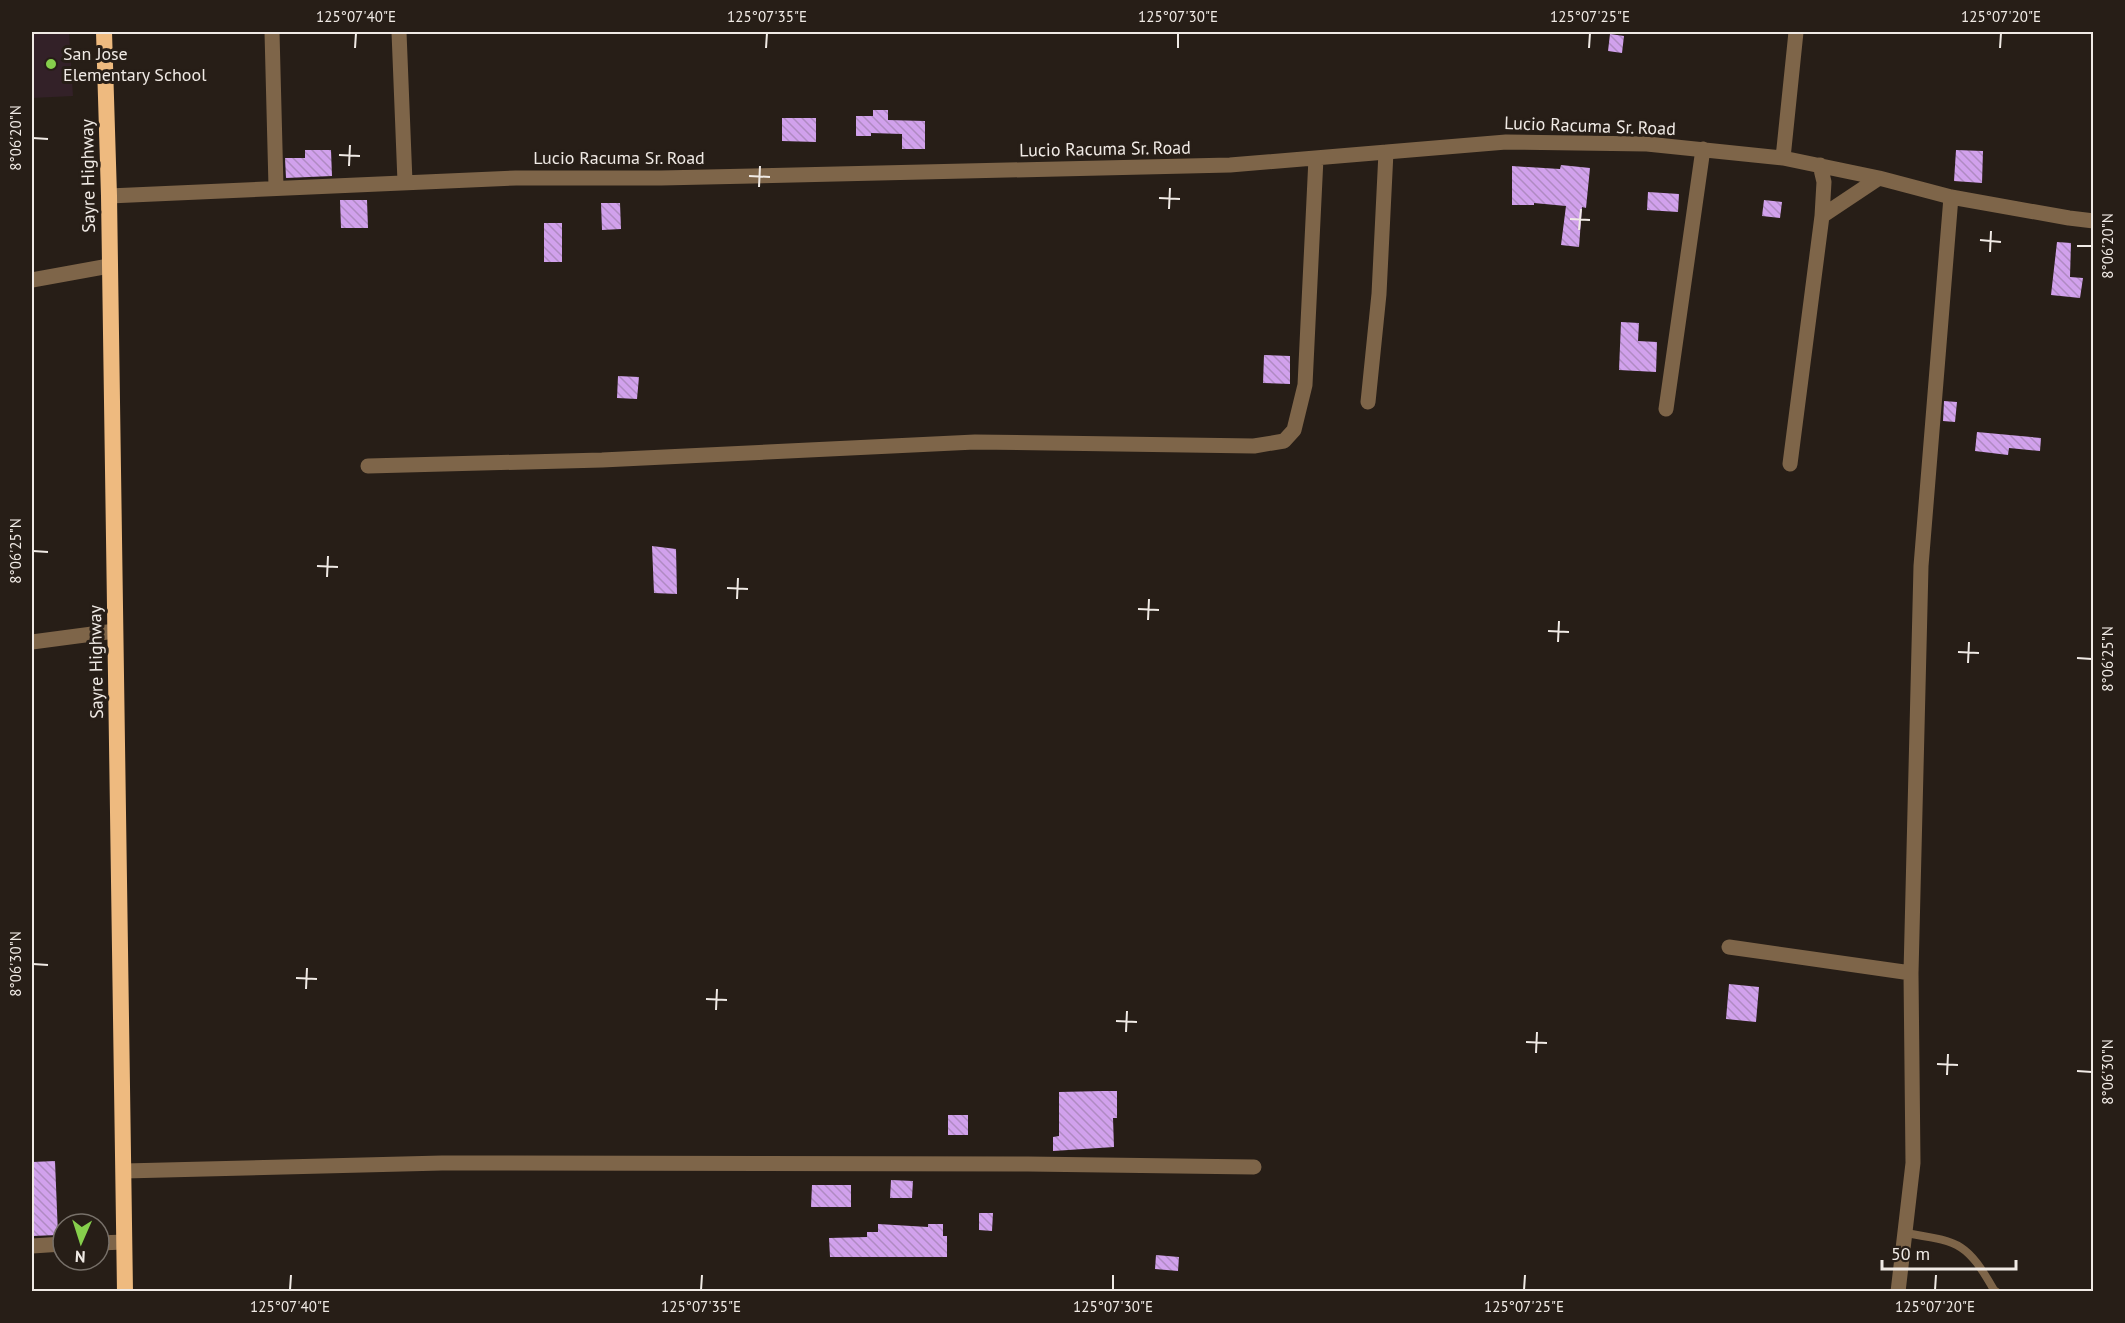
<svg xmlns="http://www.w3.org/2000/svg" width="2125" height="1323" viewBox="0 0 2125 1323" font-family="'PT Sans',sans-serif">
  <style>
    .education { fill: #332128 }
    .building { fill: url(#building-back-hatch) }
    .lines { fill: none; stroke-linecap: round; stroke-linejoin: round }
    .service { stroke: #7e6549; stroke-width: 8 }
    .minor { stroke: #7e6549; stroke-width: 15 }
    .trunk { stroke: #eeba7f; stroke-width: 16 }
    .ticks { fill: none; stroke: #f0eae5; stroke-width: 2 }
    .poi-dot { fill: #86cf4c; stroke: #271e17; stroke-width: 2 }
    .labels { text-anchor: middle; stroke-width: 6; stroke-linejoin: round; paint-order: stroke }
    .poi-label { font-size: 18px; fill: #f0eae5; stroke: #271e17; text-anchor: start }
    .street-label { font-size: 18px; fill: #f0eae5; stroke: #271e17 }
    .neatline { fill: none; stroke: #f0eae5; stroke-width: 2 }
    .ticks-label { font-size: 15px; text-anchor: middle; fill: #f0eae5 }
  </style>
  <defs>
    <pattern id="building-back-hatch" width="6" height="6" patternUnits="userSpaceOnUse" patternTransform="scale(1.5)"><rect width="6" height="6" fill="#d1a1ec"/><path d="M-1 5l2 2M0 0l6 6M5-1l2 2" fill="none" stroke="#af8ac2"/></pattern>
  </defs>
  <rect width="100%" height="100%" fill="#271e17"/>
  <!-- education -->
  <path class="education" d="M32,32h37l4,64 -41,2z"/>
  <!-- building -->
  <path class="building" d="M1610,34l14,2 -2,17 -14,-2z
    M873,110h15v10l37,1v28h-23v-15l-31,-1v3h-15v-20h17z
    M782,118h34v24l-34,-1z
    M305,150h26l1,26 -46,2 -1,-20h20z
    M1956,150l27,1 -1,32 -28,-2z
    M1561,165l29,3 -4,40 -4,-1 -3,40 -18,-2 5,-39 -32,-3v2h-22v-39l48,3z
    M1648,192l31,2 -1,18 -31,-2z
    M340,200h27l1,28h-27z
    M1764,200l18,2 -2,16 -18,-2z
    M601,203h19l1,26 -19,1z
    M544,223h18v39h-18z
    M2057,242l14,1 -1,34 13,1 -3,20 -29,-3z
    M1621,322l18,1 -1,18 19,1 -1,30 -37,-2z
    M1264,355l26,1v28l-27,-1z
    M618,376l21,1 -2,22 -20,-1z
    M1944,401l13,1 -2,20 -12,-1z
    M1977,432l64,6 -1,13 -31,-3 -1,7 -33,-4z
    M652,546l24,3 1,45 -23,-1z
    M1729,984l30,3 -3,35 -30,-3z
    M1102,1091h15v27h-4l1,29 -61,4v-14l6,-1v-44z
    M948,1115h20v20h-20z
    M55,1161l3,74 -26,1v-74z
    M891,1180l22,1 -1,17h-22z
    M812,1185h39v22h-40z
    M979,1213h14l-1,18 -13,-1z
    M878,1224l50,3v-3h15v12h4v21h-117l-1,-19 38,-1v-5h11z
    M1156,1255l23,2 -1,14 -23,-2z"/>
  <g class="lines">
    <!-- service -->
    <path class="service" d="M1906,1233c53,9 60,8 88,57l3,2"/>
    <!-- minor -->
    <path class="minor" d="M272,32l4,155
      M399,32l6,150
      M1783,158l13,-126
      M109,196l407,-18h145l569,-13 276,-23 141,2 136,14 96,20 72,19 118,21 25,3
      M1822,216l57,-38
      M32,280l77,-14
      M1368,402l11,-108 7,-142
      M1666,409l37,-260
      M1790,464l32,-248 2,-34 -4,-17
      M368,466l234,-6 373,-18 279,4 30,-5 10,-11 11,-45 11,-227
      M32,642l83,-11
      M1729,947l182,26
      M124,1171l318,-8 586,1 226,3
      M99,1243l25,-1
      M32,1246l31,-2
      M1898,1292l15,-129 -2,-190 10,-407 30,-369"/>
    <!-- trunk -->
    <path class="trunk" d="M104,32l5,164 16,1096"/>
  </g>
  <!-- ticks -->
  <path class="ticks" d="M355,48l1,-15M766,48l1,-15M1178,48v-15M1589,48l1,-15M2000,48l1,-15M33,138l15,1M339,155l21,1M349,166l1,-21M749,176l21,1M759,187l1,-21M1159,198l21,1M1169,209l1,-21M1570,219l20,1M1579,230l2,-21M1980,240l21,2M2077,246h15M1990,252l1,-21M33,551l15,1M317,566l21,1M327,577l1,-21M727,588l21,1M737,599l1,-21M1138,609l21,1M1148,620l1,-21M1548,631l21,1M1558,642l1,-21M1958,652l21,1M2077,658l15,1M1968,663l1,-21M33,964l15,1M296,978l21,1M306,989l1,-21M706,999l21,1M716,1010l1,-21M1116,1021l21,1M1126,1032l1,-21M1526,1042l21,1M1536,1053l1,-21M1937,1064l21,1M2077,1071l15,1M1947,1075l1,-21M290,1290l1,-15M701,1290l1,-15M1113,1290v-15M1524,1290l1,-15M1935,1290l1,-15"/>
  <!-- markers -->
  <circle class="poi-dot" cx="51" cy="64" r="6"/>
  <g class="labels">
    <!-- poi labels -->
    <g class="poi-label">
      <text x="63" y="60">San Jose<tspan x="63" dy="21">Elementary School</tspan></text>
    </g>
    <!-- street labels -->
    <g class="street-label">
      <text transform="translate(1590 126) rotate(2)" y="6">Lucio Racuma Sr. Road</text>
      <text transform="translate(1105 149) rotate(-1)" y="6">Lucio Racuma Sr. Road</text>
      <text x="619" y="164">Lucio Racuma Sr. Road</text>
      <text transform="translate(88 176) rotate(-91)" y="6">Sayre Highway</text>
      <text transform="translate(96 662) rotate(-91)" y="6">Sayre Highway</text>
    </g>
  </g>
  <!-- border -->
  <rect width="2125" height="1323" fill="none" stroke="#271e17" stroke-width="66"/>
  <!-- north arrow -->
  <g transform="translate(81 1242) rotate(183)"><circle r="28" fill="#271e17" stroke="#777069" stroke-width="1.5"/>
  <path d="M0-4.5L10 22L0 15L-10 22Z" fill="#86cf4c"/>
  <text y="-9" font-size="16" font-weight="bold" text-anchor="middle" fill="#f0eae5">N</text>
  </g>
  <!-- scale -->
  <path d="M1882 1260v9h134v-9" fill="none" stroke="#f0eae5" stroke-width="3"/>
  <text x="1891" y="1260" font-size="18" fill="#f0eae5" stroke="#271e17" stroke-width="4.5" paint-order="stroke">50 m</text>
  <rect x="33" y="33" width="2059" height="1257" class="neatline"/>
  <g class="ticks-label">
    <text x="356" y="22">125°07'40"E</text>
    <text x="767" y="22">125°07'35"E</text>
    <text x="1178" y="22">125°07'30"E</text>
    <text x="1590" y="22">125°07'25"E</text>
    <text x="2001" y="22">125°07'20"E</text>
    <text transform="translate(16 138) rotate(-90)" y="5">8°06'20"N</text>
    <text transform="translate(2108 246) rotate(-90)" y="5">8°06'20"N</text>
    <text transform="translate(16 551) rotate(-90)" y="5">8°06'25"N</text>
    <text transform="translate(2108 659) rotate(-90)" y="5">8°06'25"N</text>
    <text transform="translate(16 964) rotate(-90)" y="5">8°06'30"N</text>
    <text transform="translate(2108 1072) rotate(-90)" y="5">8°06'30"N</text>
    <text x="290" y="1312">125°07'40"E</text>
    <text x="701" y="1312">125°07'35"E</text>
    <text x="1113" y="1312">125°07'30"E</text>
    <text x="1524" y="1312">125°07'25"E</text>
    <text x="1935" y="1312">125°07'20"E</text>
  </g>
</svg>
